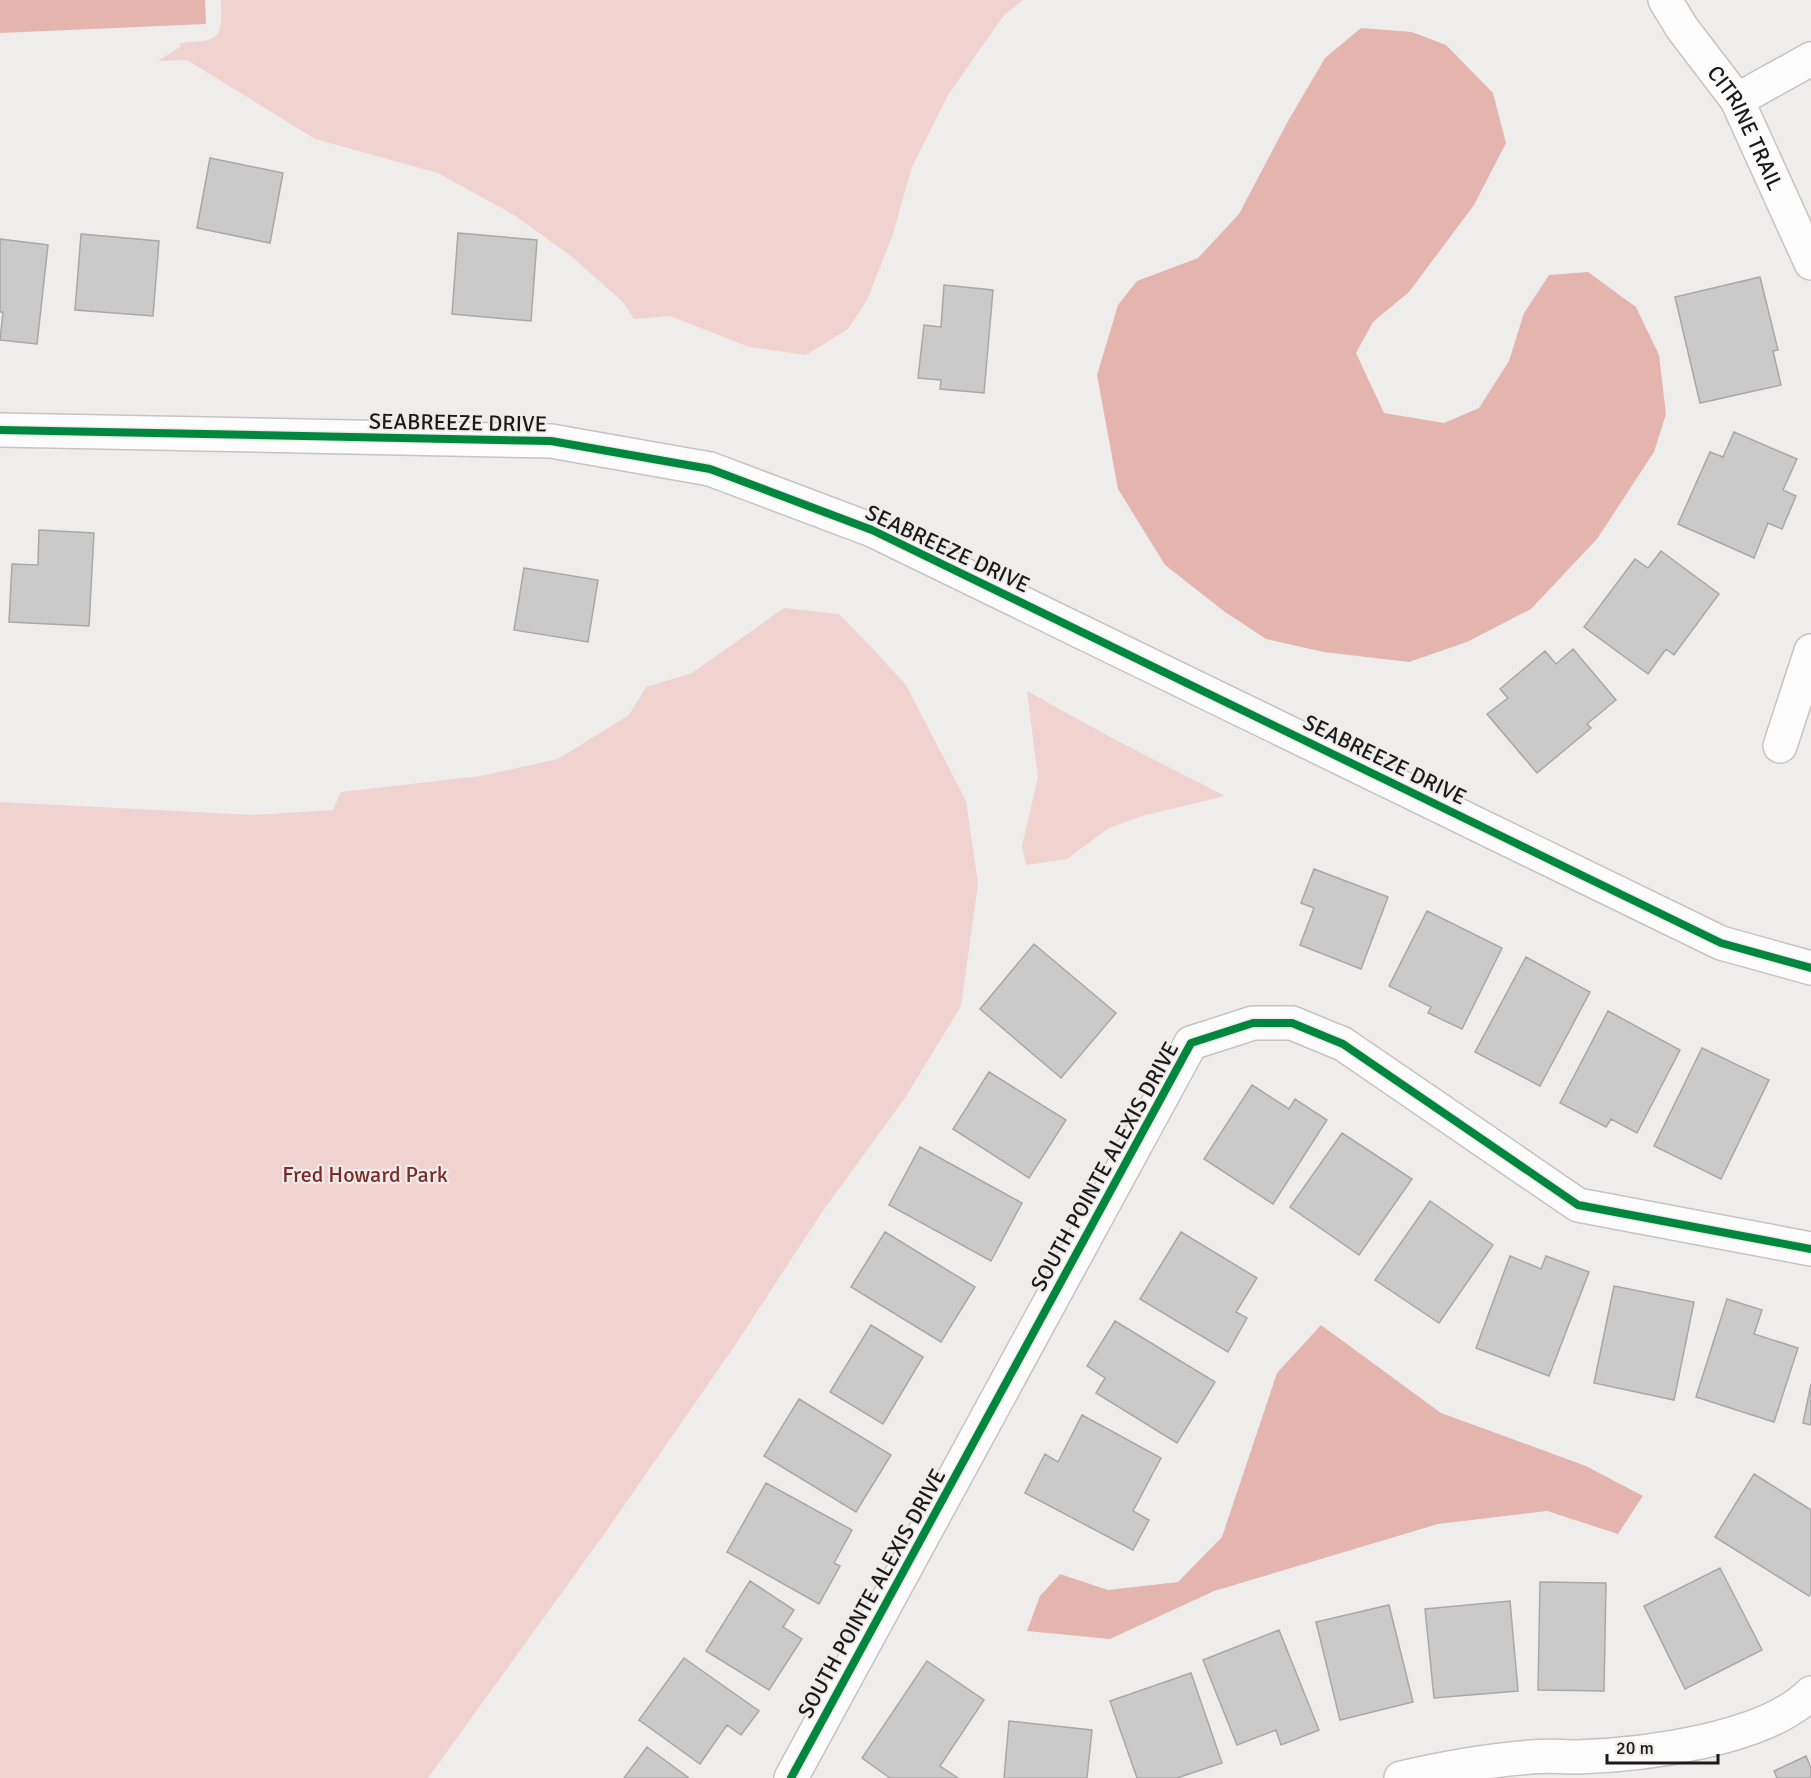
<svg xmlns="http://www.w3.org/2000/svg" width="1811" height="1778" viewBox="0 0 1811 1778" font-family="Signika,sans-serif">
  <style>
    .green { fill: #f0d2ce }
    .water { fill: #e4b5af }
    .building { fill: #cacaca; stroke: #a8a8a8; stroke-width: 1.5 }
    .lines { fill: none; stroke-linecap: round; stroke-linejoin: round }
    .street-casing { stroke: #c5c3c3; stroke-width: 36 }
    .street { stroke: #fdfcfc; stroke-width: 33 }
    .cycleway-casing { stroke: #f0eceb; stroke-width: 11 }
    .cycleway { stroke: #00873e; stroke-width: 8 }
    .labels { text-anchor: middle; stroke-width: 4.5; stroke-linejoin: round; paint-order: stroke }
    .street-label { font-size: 22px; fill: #1b1a1a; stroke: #f0eceb }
    .park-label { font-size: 22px; fill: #7b2c27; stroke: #f0eceb }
  </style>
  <rect width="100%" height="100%" fill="#efedec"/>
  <!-- green -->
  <path class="green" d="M221,0h802l-19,15 -56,80 -36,72 -20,70 -25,63 -19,29 -42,26 -57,-8 -79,-31 -36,3 -10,-16 -53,-47 -57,-41 -76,-42 -123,-34 -128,-79 -29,1 22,-14v-4c40,-3 42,-2 41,-43z
    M784,608l55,6 35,36 32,35 60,116 12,83 -17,122 -56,92 -83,114 -84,129 -133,192 -177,245h-428v-976l253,13 80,-5 8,-18 140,-16 77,-17 71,-44 17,-28 46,-14z
    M1027,691l83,46 115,59 -83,20 -33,12 -42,31 -41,6 -4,-19 16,-69z"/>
  <!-- water -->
  <path class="water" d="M0,0h205l1,24 -206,9z
    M1361,28l51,4 34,13 47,48 13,50 -32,62 -65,87 -36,30 -17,31 28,60 60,10 35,-15 30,-47 15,-48 25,-38 39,-3 48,35 23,48 7,59 -12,38 -57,87 -66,70 -64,33 -58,20 -85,-10 -58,-13 -41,-27 -60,-47 -47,-76 -21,-114 21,-70 19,-24 61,-23 41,-44 49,-93 37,-63z
    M1321,1325l120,88 145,53 57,30 -25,38 -71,-23 -109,13 -224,67 -104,48 -83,-8 13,-35 20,-22 48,16 70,-8 44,-45 55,-164z"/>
  <!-- building -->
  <path class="building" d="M210,158l73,15 -13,70 -73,-15z
    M458,233l79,7 -6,81 -79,-7z
    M81,234l78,7 -6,75 -78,-6z
    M0,239l48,6 -11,99 -37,-4 3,-28h-3z
    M1760,277l18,73 -5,1 8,34 -81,18 -25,-106z
    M944,285l49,5 -9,103 -44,-4 1,-9 -23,-2 6,-53 17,2z
    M1734,432l63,27 -14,31 13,6 -14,33 -14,-6 -14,35 -76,-34 32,-72 13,5z
    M39,530l55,3 -5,93 -80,-4 3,-58 26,1z
    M1661,551l58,43 -45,61 -8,-6 -18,25 -64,-47 51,-68 13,9z
    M524,568l74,12 -10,62 -74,-12z
    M1573,649l43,51 -29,24 4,4 -54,45 -50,-59 21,-16 -8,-9 45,-38 11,13z
    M1314,869l74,28 -27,72 -61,-24 14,-37 -13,-5z
    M1427,911l75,37 -40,81 -34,-16 3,-6 -42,-21z
    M1034,944l82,69 -55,65 -81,-69z
    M1526,957l64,35 -50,94 -65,-34z
    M1608,1011l72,39 -43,83 -26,-14 -5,8 -46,-24z
    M1702,1048l67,32 -48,99 -67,-33z
    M989,1072l77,48 -37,58 -76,-49z
    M1252,1085l37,24 6,-10 32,21 -54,84 -69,-45z
    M1342,1133l70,46 -53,76 -69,-48z
    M920,1147l102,56 -31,58 -102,-56z
    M1430,1201l63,44 -54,78 -64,-43z
    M885,1232l90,55 -34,55 -90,-55z
    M1181,1232l76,46 -21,34 11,6 -19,34 -88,-53z
    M1510,1256l31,13 5,-13 43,16 -40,104 -73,-28z
    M1614,1286l80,16 -20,98 -80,-17z
    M1727,1299l35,11 -8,24 44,14 -24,74 -78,-25z
    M1115,1321l100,61 -38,61 -81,-50 9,-15 -18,-12z
    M871,1325l52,32 -40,67 -53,-32z
    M1811,1384v41l-8,-2z
    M799,1399l92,56 -35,57 -92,-56z
    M1082,1415l79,43 -28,53 16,9 -16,30 -108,-57 20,-39 13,8z
    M1754,1474l57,36v82l-2,4 -94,-59z
    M766,1483l86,47 -18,33 6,3 -21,38 -92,-52z
    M1720,1568l42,82 -77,39 -41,-83z
    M750,1581l44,29 -11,17 19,12 -33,51 -63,-39z
    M1540,1582l66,1 -2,108 -66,-1z
    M1510,1601l8,90 -84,7 -9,-89z
    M1389,1605l24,97 -73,18 -24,-98z
    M1279,1630l40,100 -38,15 -5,-15 -39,15 -34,-85z
    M684,1658l75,53 -18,24 -14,-10 -27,39 -61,-44z
    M927,1661l57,39 -44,66 18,12h-68l-28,-20z
    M1191,1673l31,90 -45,15h-40l-27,-77z
    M1009,1721l83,9 -5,48h-83z
    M647,1747l42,31h-65z
    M1806,1756l5,12v10h-34l-3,-7z"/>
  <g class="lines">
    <defs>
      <g id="street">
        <path id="s1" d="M1665,0l17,28 55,72 74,163"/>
        <path d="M1737,100l74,-41"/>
        <path d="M0,430l551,11 159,28 162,61 849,413 90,25"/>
        <path d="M1780,746l31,-95"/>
        <path d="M791,1778l400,-735 62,-20h39l51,21 235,161 233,44"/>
        <path d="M1401,1778c43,-10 87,-18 131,-21 15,-2 30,0 45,0 65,-2 188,-17 234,-64"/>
      </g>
    </defs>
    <!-- street casing -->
    <use href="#street" class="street-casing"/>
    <!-- street -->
    <use href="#street" class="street"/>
    <defs>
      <path id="cycleway" d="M0,430l551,11 159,28 162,61 849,413 90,25
        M791,1778l400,-735 62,-20h39l51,21 235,161 233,44"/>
    </defs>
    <!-- cycleway casing -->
    <use href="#cycleway" class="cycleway-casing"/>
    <!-- cycleway -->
    <use href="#cycleway" class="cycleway"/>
  </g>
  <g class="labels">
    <!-- street labels -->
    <g class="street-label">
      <text dy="8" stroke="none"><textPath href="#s1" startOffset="152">CITRINE TRAIL</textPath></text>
      <text transform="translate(458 422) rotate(1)" y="8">SEABREEZE DRIVE</text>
      <text transform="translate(948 548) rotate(25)" y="8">SEABREEZE DRIVE</text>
      <text transform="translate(1385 759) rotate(26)" y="8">SEABREEZE DRIVE</text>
      <text transform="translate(1104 1166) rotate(-61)" y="8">SOUTH POINTE ALEXIS DRIVE</text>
      <text transform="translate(871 1593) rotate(-61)" y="8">SOUTH POINTE ALEXIS DRIVE</text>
    </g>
    <!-- park labels -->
    <g class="park-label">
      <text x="365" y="1182">Fred Howard Park</text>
    </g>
  </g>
  <!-- scale -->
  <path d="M1607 1754v9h111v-9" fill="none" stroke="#1b1a1a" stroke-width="3"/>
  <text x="1616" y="1754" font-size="18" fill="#1b1a1a" stroke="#f0eceb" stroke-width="4.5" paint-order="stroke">20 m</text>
</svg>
